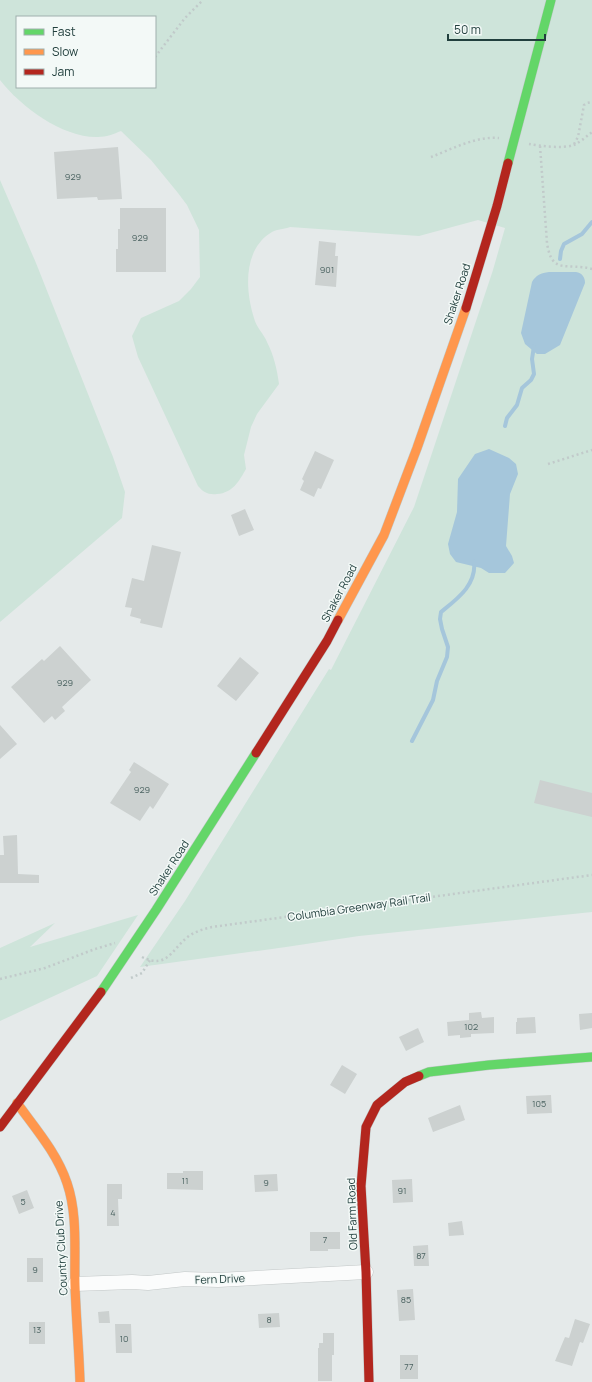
<svg xmlns="http://www.w3.org/2000/svg" width="592" height="1382" viewBox="0 0 592 1382" font-family="Manrope,sans-serif">
  <style>
    .green { fill: #cee4da; fill-rule: evenodd }
    .water { fill: #a5c6db }
    .lines { fill: none; stroke-linecap: round; stroke-linejoin: round }
    .stream { stroke: #a5c6db; stroke-width: 4 }
    .building { fill: #ccd1d0 }
    .street-casing { stroke: #c2c7c7; stroke-width: 15 }
    .fast-casing { stroke: #c0c8c7; stroke-width: 10 }
    .slow-casing { stroke: #c0c8c7; stroke-width: 10 }
    .jam-casing { stroke: #c0c8c7; stroke-width: 10 }
    .path { stroke: #c1caca; stroke-width: 2.5; stroke-dasharray: 2 3; stroke-linecap: butt }
    .street { stroke: #fbfcfc; stroke-width: 14 }
    .fast { stroke: #63d668; stroke-width: 9 }
    .slow { stroke: #ff974d; stroke-width: 9 }
    .jam { stroke: #b3261e; stroke-width: 9 }
    .labels { text-anchor: middle; stroke-width: 3; stroke-linejoin: round; paint-order: stroke }
    .number-label { font-size: 9px; fill: #4c6462 }
    .street-label { font-size: 11px; fill: #213f3d; stroke: #f3f9f7 }
  </style>
  <rect width="100%" height="100%" fill="#e5eaea"/>
  <!-- green -->
  <path class="green" d="M0,0h592v912l-233,24 -73,11 -146,20 45,-66 144,-232 2,1 83,-163 79,-237 12,-42 -27,-8 -59,16 -129,-9c-5,2 -13,2 -18,5 -29,17 -27,58 -18,86 2,9 10,16 13,24 7,14 10,27 12,42l-22,30 -6,13 -7,28 2,14c-7,12 -13,24 -29,25 -9,1 -14,-2 -19,-8l-60,-129 -6,-21 9,-18 38,-17 12,-12 9,-12 -1,-47 -12,-25 -9,-12 -27,-33 -30,-29c-7,3 -15,6 -23,6 -35,1 -77,-30 -98,-57zM17,17h138v70h-138z
    M0,180l36,83 77,194 12,35 -3,26 -122,104z
    M138,915l-41,61 -97,45v-73l55,-25 -25,24z"/>
  <!-- water -->
  <path class="water" d="M549,272h27c6,1 9,5 9,11l-25,62 -15,9h-8l-12,-10 -4,-11 11,-51c4,-7 9,-9 17,-10z
    M489,449l20,9 7,6 2,10 -8,20 -4,52 6,10 2,7 -9,10h-16l-8,-5 -25,-6 -6,-8 -2,-10 9,-32 1,-33 17,-25z"/>
  <g class="lines">
    <!-- stream -->
    <path class="stream" d="M560,259l1,-8 3,-7 18,-10 10,-12
      M505,426l2,-8 10,-13 5,-17 9,-8 3,-6 -2,-15 2,-13
      M412,741l21,-41 4,-19 10,-24 1,-10 -6,-18 -2,-10 1,-7c16,-13 36,-27 33,-51"/>
  </g>
  <!-- building -->
  <path class="building" d="M118,147l4,52 -24,1 -1,-3 -40,2 -3,-47z
    M120,208h46v64h-50v-23h2v-20h2z
    M319,241l17,2 -1,13h3l-2,31 -21,-2z
    M315,451l19,9 -13,29 -3,-1 -4,9 -14,-7 4,-9 -2,-2z
    M245,509l9,21 -15,6 -8,-21z
    M152,545l29,7 -19,76 -22,-5 1,-4 -11,-3 2,-8 -7,-1 7,-29 12,3z
    M60,646l31,34 -29,27 3,4 -10,9 -3,-4 -8,7 -33,-36 31,-28 2,2z
    M240,657l19,16 -23,28 -19,-15z
    M0,725l17,19 -17,15z
    M134,762l35,22 -16,25 -3,-3 -10,15 -30,-18 21,-31 -2,-2z
    M540,780l52,13v24l-58,-14z
    M17,835l1,39 21,1v8h-39v-28h4l-1,-19z
    M481,1012l1,6 12,-1v16l-23,1v3l-11,1v-3l-12,1 -1,-14 22,-2v-7z
    M592,1013v15l-12,2 -1,-16z
    M535,1017l1,16 -20,1v-12h1v-4z
    M418,1028l6,14 -18,9 -7,-14z
    M342,1065l15,9 -12,20 -15,-9z
    M551,1095l1,18 -25,1 -1,-18z
    M460,1105l5,15 -32,12 -5,-14z
    M183,1171h20v19l-36,-1v-16h16z
    M277,1174l1,17 -23,1 -1,-17z
    M412,1179l1,23 -20,1 -1,-23z
    M107,1184h15v15h-4l1,27h-12z
    M27,1190l7,18 -15,6 -7,-18z
    M462,1221l2,14 -15,1 -1,-13z
    M310,1232h30v17h-12v2h-18z
    M428,1245l1,21h-15l-1,-20z
    M27,1258h16v24h-16z
    M413,1289l2,31 -16,1 -2,-31z
    M109,1311l1,12h-11l-1,-11z
    M279,1313l1,14 -21,1 -1,-14z
    M575,1319l15,5 -7,19 -3,-1 -8,24 -17,-5 10,-24 4,1z
    M29,1322h16v22h-16z
    M115,1324h16l1,29h-16z
    M323,1333h11v22h-2v26h-14v-33h1v-5h4z
    M400,1355h18v24h-18z"/>
  <g class="lines">
    <defs>
      <path id="street" d="M75,1284l57,-2 16,1 37,-4 33,1 148,-8"/>
      <path id="fast" d="M508,163l43,-163
        M101,992l55,-82 100,-157
        M419,1076l10,-4 60,-7 103,-8"/>
      <path id="slow" d="M338,620l46,-85 33,-87 49,-140
        M17,1103c18,25 40,50 50,80 11,32 7,68 8,102 1,32 4,65 5,97"/>
      <path id="jam" d="M466,308l31,-102 11,-43
        M256,753l71,-112 11,-21
        M0,1127l101,-135
        M369,1382l-3,-110 -5,-86 5,-59 11,-22 28,-23 14,-6"/>
    </defs>
    <!-- street casing -->
    <use href="#street" class="street-casing"/>
    <!-- fast casing -->
    <use href="#fast" class="fast-casing"/>
    <!-- slow casing -->
    <use href="#slow" class="slow-casing"/>
    <!-- jam casing -->
    <use href="#jam" class="jam-casing"/>
    <!-- path -->
    <path class="path" d="M155,57l30,-39 18,-18
      M529,144c12,2 33,5 45,1 6,-3 12,-8 18,-13
      M574,144l4,-7 6,-32 3,-2 5,-1
      M540,146l7,97c5,33 20,19 45,26
      M431,157c21,-8 45,-21 68,-19
      M548,464l44,-14
      M142,957c26,13 30,-9 47,-21 7,-5 15,-7 23,-9l380,-52
      M131,978l11,-5 8,-13
      M0,979l45,-11 50,-19 20,-6"/>
    <!-- street -->
    <use href="#street" class="street"/>
    <!-- fast -->
    <use href="#fast" class="fast"/>
    <!-- slow -->
    <use href="#slow" class="slow"/>
    <!-- jam -->
    <use href="#jam" class="jam"/>
  </g>
  <g class="labels">
    <!-- number labels -->
    <g class="number-label">
      <text x="73" y="180">929</text>
      <text x="140" y="241">929</text>
      <text x="327" y="273">901</text>
      <text x="65" y="686">929</text>
      <text x="142" y="793">929</text>
      <text x="471" y="1030">102</text>
      <text x="539" y="1107">105</text>
      <text x="185" y="1184">11</text>
      <text x="266" y="1186">9</text>
      <text x="402" y="1194">91</text>
      <text x="23" y="1205">5</text>
      <text x="113" y="1216">4</text>
      <text x="325" y="1243">7</text>
      <text x="421" y="1259">87</text>
      <text x="35" y="1273">9</text>
      <text x="406" y="1303">85</text>
      <text x="269" y="1323">8</text>
      <text x="37" y="1333">13</text>
      <text x="124" y="1342">10</text>
      <text x="409" y="1370">77</text>
    </g>
    <!-- street labels -->
    <g class="street-label">
      <text transform="translate(457 294) rotate(-72)" y="4">Shaker Road</text>
      <text transform="translate(339 593) rotate(-62)" y="4">Shaker Road</text>
      <text transform="translate(169 868) rotate(-57)" y="4">Shaker Road</text>
      <text transform="translate(359 907) rotate(-8)" y="4">Columbia Greenway Rail Trail</text>
      <text transform="translate(352 1214) rotate(-92)" y="4">Old Farm Road</text>
      <text transform="translate(61 1248) rotate(-93)" y="4">Country Club Drive</text>
      <text transform="translate(220 1279) rotate(-2)" y="4">Fern Drive</text>
    </g>
  </g>
  <!-- legend -->
  <rect x="16" y="16" width="140" height="72" fill="#f3f9f7" stroke="#9fafad"/>
  <rect x="24" y="29" width="20" height="6" fill="#63d668" stroke="#9fafad"/>
  <text x="52" y="36" font-size="12" fill="#213f3d">Fast</text>
  <rect x="24" y="49" width="20" height="6" fill="#ff974d" stroke="#9fafad"/>
  <text x="52" y="56" font-size="12" fill="#213f3d">Slow</text>
  <rect x="24" y="69" width="20" height="6" fill="#b3261e" stroke="#9fafad"/>
  <text x="52" y="76" font-size="12" fill="#213f3d">Jam</text>
  <!-- scale -->
  <path d="M448 34v6h97v-6" fill="none" stroke="#213f3d" stroke-width="2"/>
  <text x="454" y="34" font-size="12" fill="#213f3d" stroke="#f3f9f7" stroke-width="3" paint-order="stroke">50 m</text>
</svg>
